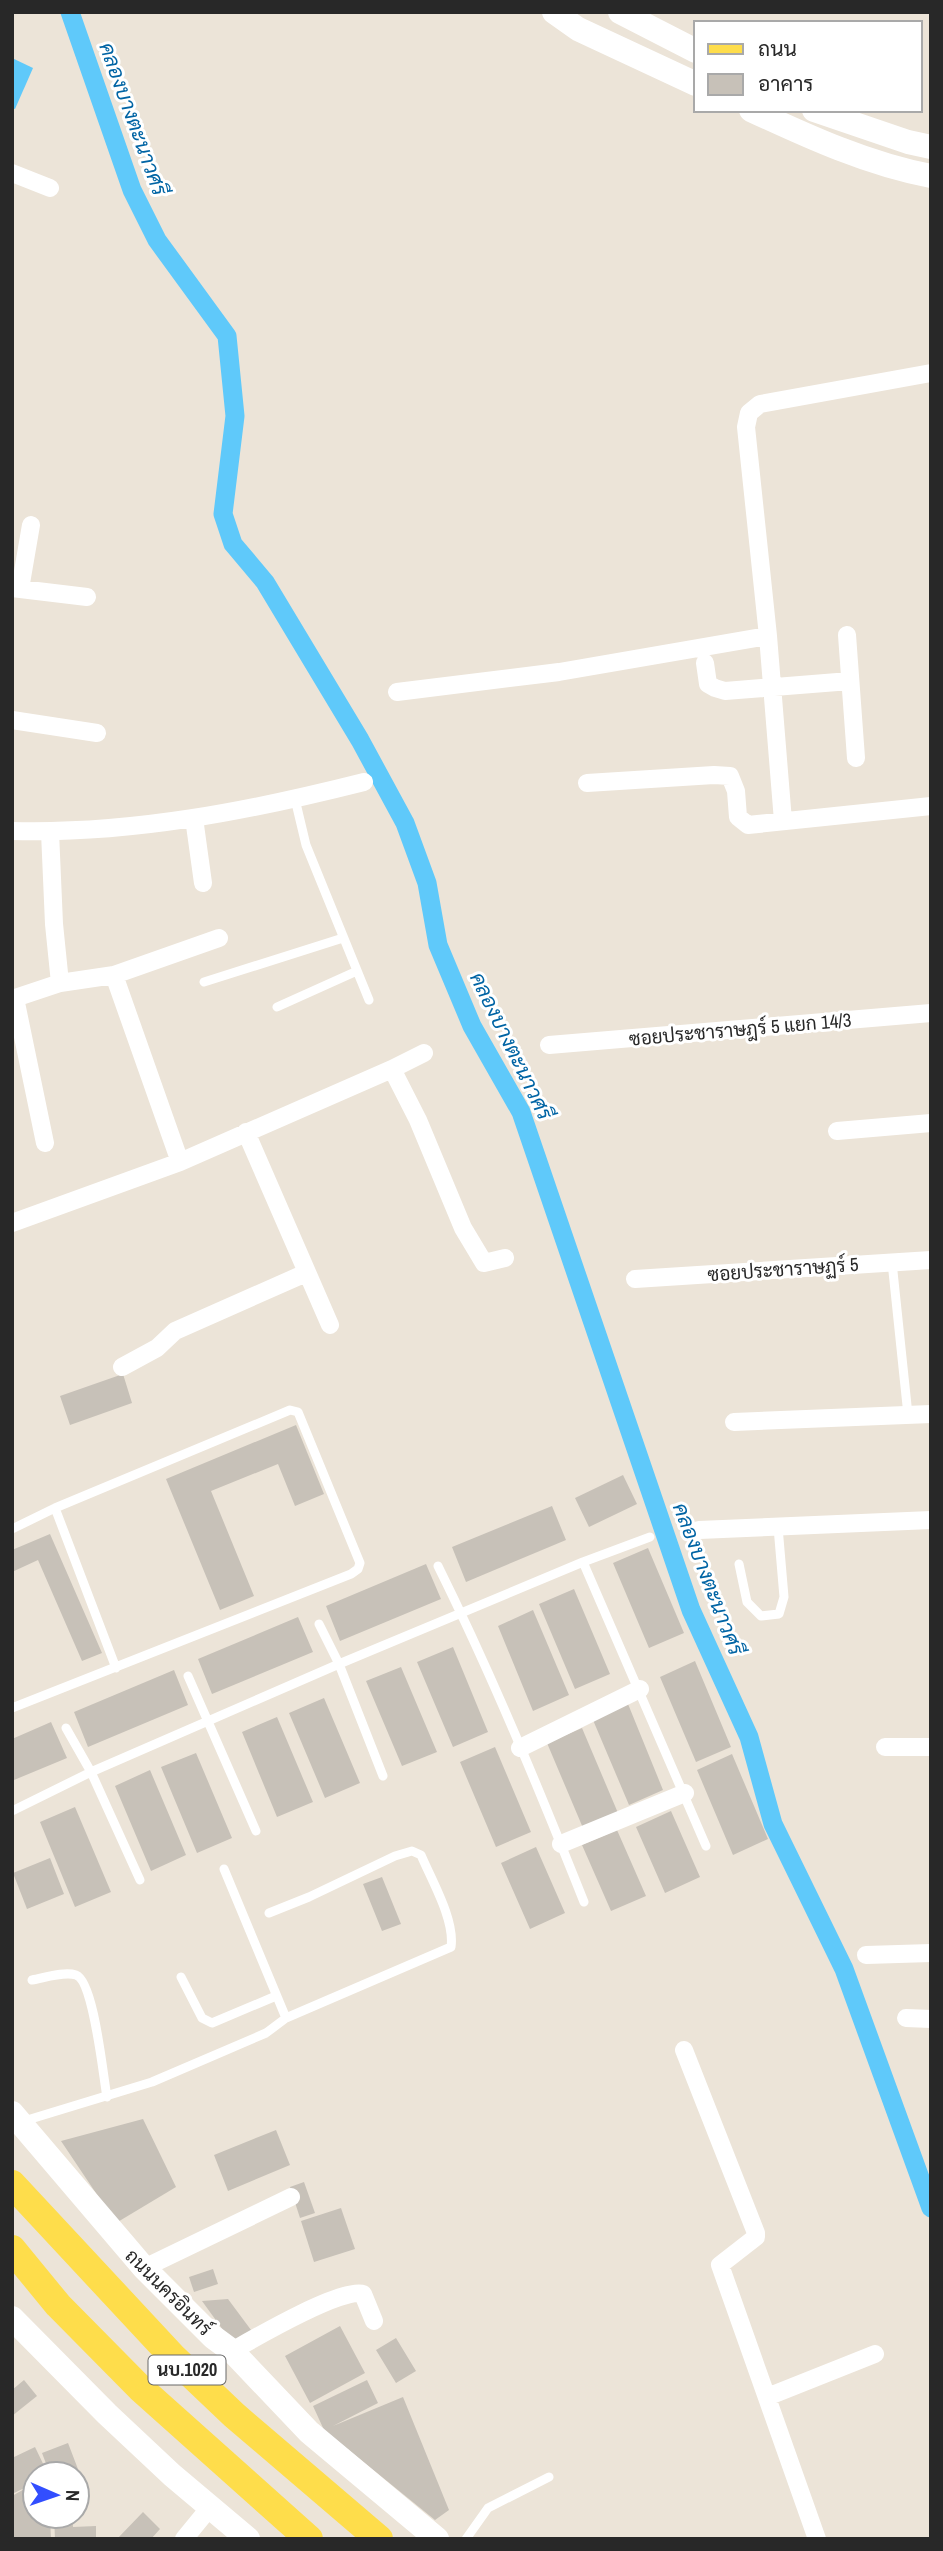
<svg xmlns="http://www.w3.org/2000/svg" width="943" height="2551" viewBox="0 0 943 2551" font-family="'Archivo Narrow',Sarabun,sans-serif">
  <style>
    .water { fill: #5fc9fa }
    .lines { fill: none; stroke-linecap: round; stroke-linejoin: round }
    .canal { stroke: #5fc9fa; stroke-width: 19 }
    .building { fill: #c7c1b8 }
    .lane { stroke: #fff; stroke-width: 9 }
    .street { stroke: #fff; stroke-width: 18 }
    .secondary { stroke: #fff; stroke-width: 24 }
    .primary { stroke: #fedd4b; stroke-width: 28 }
    .labels { text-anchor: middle; stroke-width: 6; stroke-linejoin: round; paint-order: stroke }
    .shield { fill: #fff; stroke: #686868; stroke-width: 2 }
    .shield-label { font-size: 18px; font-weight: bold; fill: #282828 }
    .street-label { font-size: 19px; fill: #282828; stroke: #fff }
    .water-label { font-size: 21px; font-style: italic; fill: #0064a4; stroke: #fff }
  </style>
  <rect width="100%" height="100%" fill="#ece4d8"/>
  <!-- water -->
  <path class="water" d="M12,58l21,10 -18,41 -3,-1z"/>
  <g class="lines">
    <!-- canal -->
    <path class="canal" d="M70,12l62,178 25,50 70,96 8,80 -12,98 10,30 32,38 95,158 45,83 22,60 11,62 34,81 49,86 170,498 58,127 24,87 71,145 87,239"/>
  </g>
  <!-- building -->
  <path class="building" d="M123,1374l9,29 -62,22 -10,-29z
    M296,1425l28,69 -29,12 -17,-42 -67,27 43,105 -34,14 -54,-131z
    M623,1475l14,29 -48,23 -14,-29z
    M552,1506l14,34 -100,42 -14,-35z
    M50,1534l52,119 -20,8 -44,-101 -26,12v-22z
    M648,1548l36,85 -35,15 -36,-85z
    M426,1564l15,35 -101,42 -14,-35z
    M574,1589l36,85 -35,15 -36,-85z
    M533,1610l36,85 -36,16 -35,-85z
    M298,1617l15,35 -101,42 -14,-35z
    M453,1647l35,85 -35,15 -36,-85z
    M695,1661l36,86 -35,15 -36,-85z
    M401,1667l36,85 -35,14 -36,-85z
    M174,1670l14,35 -100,42 -14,-35z
    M324,1698l36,85 -35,15 -36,-85z
    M628,1704l35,86 -34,15 -36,-85z
    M277,1717l36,85 -36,15 -35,-85z
    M51,1722l16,36 -53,22 -2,-41z
    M582,1728l36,85 -35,15 -36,-85z
    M495,1747l36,85 -35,15 -36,-85z
    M196,1753l36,85 -35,15 -36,-86z
    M732,1754l36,85 -35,16 -36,-85z
    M150,1770l36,85 -35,16 -36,-85z
    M75,1807l36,85 -36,15 -35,-85z
    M671,1811l29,66 -35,16 -29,-66z
    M617,1830l29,66 -35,15 -29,-66z
    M536,1847l29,66 -35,16 -29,-66z
    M50,1858l14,36 -37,15 -14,-36z
    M382,1877l19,47 -19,7 -19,-47z
    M143,2119l33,68 -60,36 -55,-82z
    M276,2130l14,35 -62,26 -14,-36z
    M304,2182l11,31 -15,5 -10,-31z
    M341,2208l14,41 -41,13 -13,-41z
    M213,2269l5,15 -24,8 -5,-15z
    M228,2299l26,35 -18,14 -34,-47z
    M340,2326l25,47 -55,30 -25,-47z
    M396,2338l20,33 -20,12 -20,-33z
    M24,2380l13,16 -25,20v-26z
    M367,2380l11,23 -45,23 70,-29 46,113 -14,10 -111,-90 -11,-24z
    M68,2443l13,34 -4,1v-4h-27l-8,-21z
    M35,2447l13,27h-13v9l-23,11v-36z
    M35,2483v33h15l1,23h-39v-43z
    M143,2512l17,17 -9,10h-34z
    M54,2516h18l1,11 23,-1v13h-41z"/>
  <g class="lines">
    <!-- lane -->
    <path class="lane" d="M295,799l11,46 63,155
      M204,982l139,-44
      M277,1007l80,-36
      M892,1262l16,153
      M55,1508l61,160
      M12,1529l43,-21 235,-98 8,2 62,151 -2,6 -7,5 -339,134
      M583,1562l123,284
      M739,1564l8,38 14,14 18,-2 5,-17 -6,-70
      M438,1566c54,109 101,223 146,336
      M319,1624l20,40 44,112
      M188,1676l68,155
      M66,1728l25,44 49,108
      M12,1811l79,-39 248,-108 244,-102 67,-25
      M224,1869l62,149
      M181,1977l21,41 10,5 64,-27
      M32,1980c12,-2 32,-9 44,-5 18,6 27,101 31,122
      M24,2121l128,-39 114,-49 20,-15 165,-71c4,-27 -19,-66 -30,-92l-9,-4 -17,5 -86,41 -40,16
      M466,2539l22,-31 61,-31"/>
    <!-- street -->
    <path class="street" d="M12,173l38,15
      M12,588l75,9
      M20,589l11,-64
      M847,635l9,123
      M705,663l3,21 7,4 10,3 125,-10
      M397,692l162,-20 209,-36
      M12,720l85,13
      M587,783l127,-8 16,1 6,15 2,26 10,8 183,-19
      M194,818l9,65
      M783,821l-15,-185 -22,-209 3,-14 11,-9 171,-31
      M12,831c120,3 237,-20 352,-49
      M50,832l4,92 6,59
      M114,975l105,-37
      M15,998l30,145
      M12,999l48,-16 54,-8 66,187
      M549,1045l382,-32
      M392,1069l32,-16
      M837,1131l94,-8
      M246,1132l84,193
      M12,1223l168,-61 212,-93 26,51 45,108 21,35 21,-5
      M635,1279l296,-19
      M122,1367l35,-19 18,-17 131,-58
      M734,1422l197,-8
      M699,1530l232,-10
      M885,1747h46
      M520,1748l120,-59
      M561,1844l124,-51
      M866,1955l65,-2
      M906,2018l25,1
      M684,2050l72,183v4l-36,28 97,274
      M144,2268l147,-71
      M232,2351c21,-12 112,-65 131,-57l11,27
      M767,2397l108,-43
      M184,2539l27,-33"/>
    <!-- secondary -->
    <path class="secondary" d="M554,12l24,17 118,55
      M620,12l76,39
      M751,110c58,27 117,54 180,66
      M814,110l94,32 23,5
      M12,2113l132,155 69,69 19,14 77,81 128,107
      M12,2318l95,96 65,61 76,64"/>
    <!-- primary -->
    <path class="primary" d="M12,2184l162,174 60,57 145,124
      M12,2249l46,56 82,83 169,151"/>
  </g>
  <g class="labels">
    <!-- shield labels -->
    <rect class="shield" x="148.5" y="2355.5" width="77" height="29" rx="5"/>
    <g class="shield-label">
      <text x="187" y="2376">นบ.1020</text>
    </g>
    <!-- street labels -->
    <g class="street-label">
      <text transform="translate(740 1029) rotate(-5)" y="7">ซอยประชาราษฎร์ 5 แยก 14/3</text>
      <text transform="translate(783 1269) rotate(-4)" y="7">ซอยประชาราษฏร์ 5</text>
      <text transform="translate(169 2292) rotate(45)" y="7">ถนนนครอินทร์</text>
    </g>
    <!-- water labels -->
    <g class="water-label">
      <text transform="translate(133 119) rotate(70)" y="7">คลองบางตะนาวศรี</text>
      <text transform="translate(511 1046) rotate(64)" y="7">คลองบางตะนาวศรี</text>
      <text transform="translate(708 1579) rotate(69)" y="7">คลองบางตะนาวศรี</text>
    </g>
  </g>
  <!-- border -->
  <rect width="943" height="2551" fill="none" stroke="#282828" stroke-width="28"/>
  <!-- legend -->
  <rect x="694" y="21" width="228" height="91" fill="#ffffff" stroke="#a9a9a9" stroke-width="2"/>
  <rect x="708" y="44" width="35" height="10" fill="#fedd4b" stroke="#a9a9a9" stroke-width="2"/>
  <text x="758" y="56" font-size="21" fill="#282828">ถนน</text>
  <rect x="708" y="74" width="35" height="21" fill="#c7c1b8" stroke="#a9a9a9" stroke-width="2"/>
  <text x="758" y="91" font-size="21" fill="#282828">อาคาร</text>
  <!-- north arrow -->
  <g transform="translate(56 2495) rotate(92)"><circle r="33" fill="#ffffff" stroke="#a9a9a9" stroke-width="2"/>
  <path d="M0-5L12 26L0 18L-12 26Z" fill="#324eff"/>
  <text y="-10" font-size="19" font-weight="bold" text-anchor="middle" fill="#282828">N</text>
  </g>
</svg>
